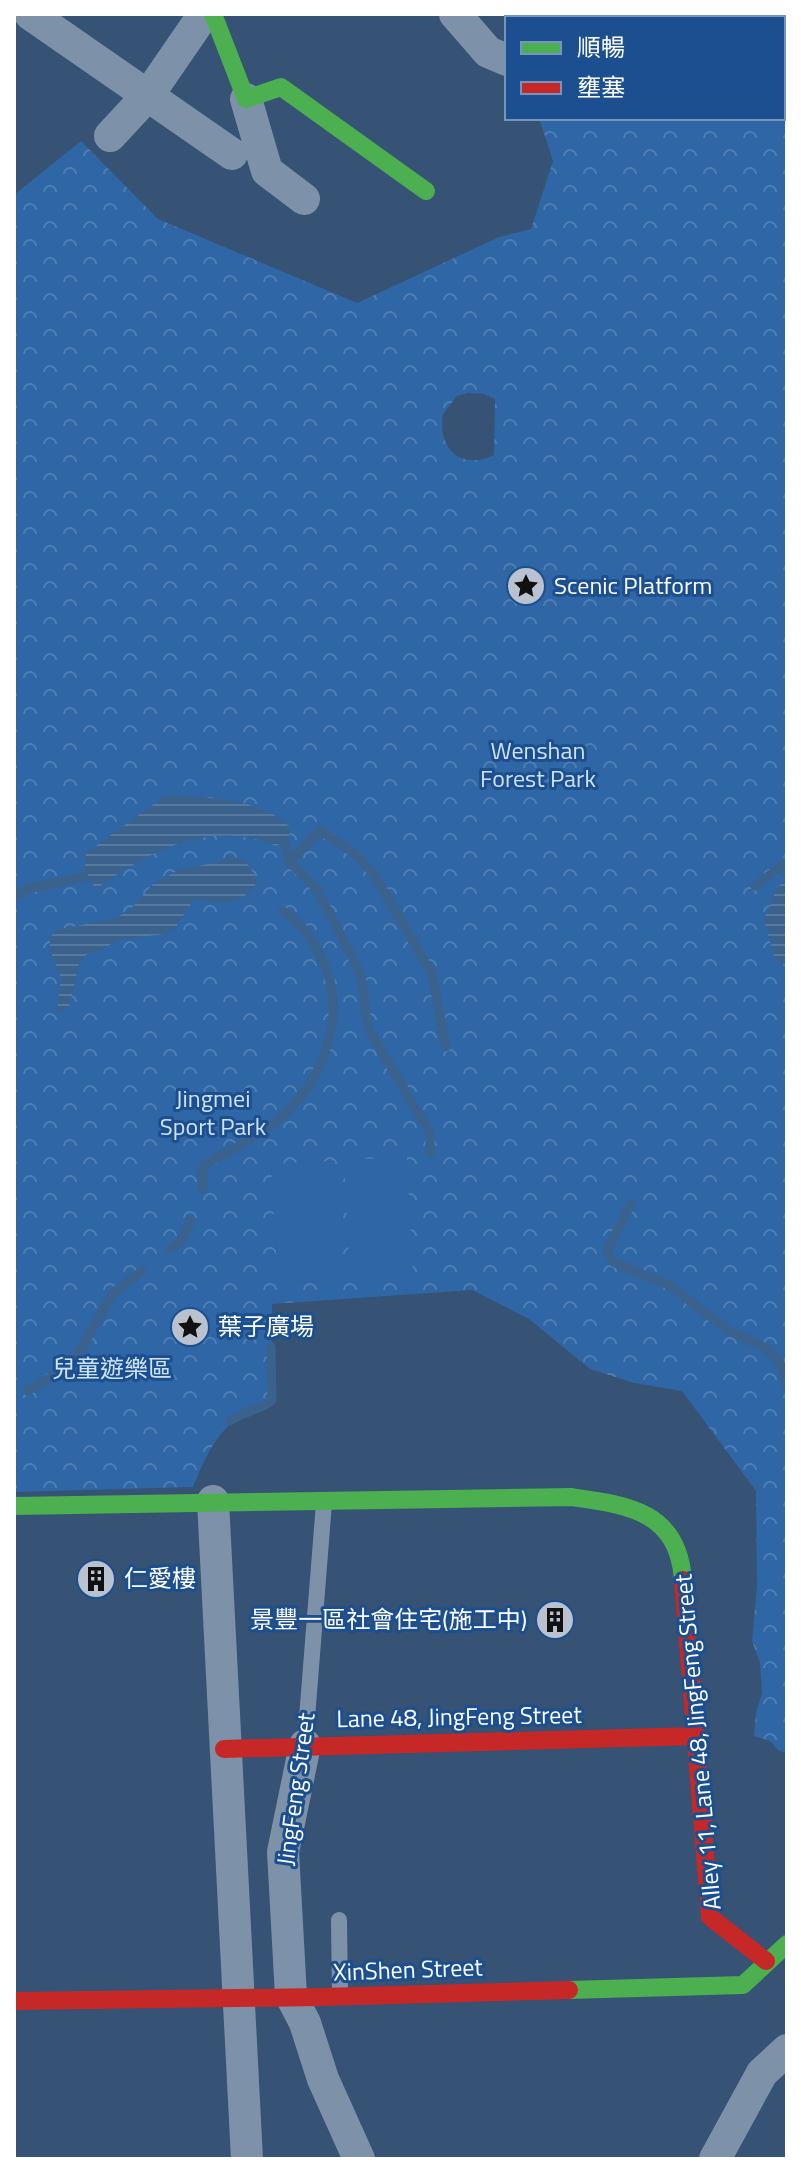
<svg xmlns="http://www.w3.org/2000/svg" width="801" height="2173" viewBox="0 0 801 2173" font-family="'Titillium Web','Noto Sans TC',sans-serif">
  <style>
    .forest { fill: url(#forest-crowns); fill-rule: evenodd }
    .garden { fill: #2f66a5 }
    .water { fill: url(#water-rules) }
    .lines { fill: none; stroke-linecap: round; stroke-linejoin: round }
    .stream { stroke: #3b618d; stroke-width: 9 }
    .lane { stroke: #7d92a8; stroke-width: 16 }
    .street { stroke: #7d92a8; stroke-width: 32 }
    .fast { stroke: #4caf50; stroke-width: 18 }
    .jam { stroke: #c62828; stroke-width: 18 }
    .labels { text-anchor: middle; stroke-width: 6; stroke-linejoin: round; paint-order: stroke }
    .poi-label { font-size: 24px; fill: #fff; stroke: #1b4f8f; text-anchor: start }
    .park-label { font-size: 24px; fill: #cfe3fa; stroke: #1b4f8f }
    .street-label { font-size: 24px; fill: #fff; stroke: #1b4f8f }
  </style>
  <defs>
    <pattern id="forest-crowns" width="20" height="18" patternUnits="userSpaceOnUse" patternTransform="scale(2)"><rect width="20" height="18" fill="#2f66a5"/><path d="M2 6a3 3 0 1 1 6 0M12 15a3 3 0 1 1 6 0" fill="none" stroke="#4e7db2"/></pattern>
    <pattern id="water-rules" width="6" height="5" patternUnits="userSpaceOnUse" patternTransform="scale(2)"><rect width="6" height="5" fill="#3b618d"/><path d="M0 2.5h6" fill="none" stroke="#58799e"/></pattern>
  </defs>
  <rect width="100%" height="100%" fill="#365274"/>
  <!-- forest -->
  <path class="forest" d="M505,14h282v1739l-8,-2 -9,-10 -16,-5 2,-23 6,-20 -2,-30 -8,-22 5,-55 -1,-95 -74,-100 -48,-8 -44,-14 -61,-50 -57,-29 -200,14 1,98c-9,7 -19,8 -29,13 -27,13 -40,46 -51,72l-179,5v-1297l67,-54 77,78 199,84 142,-66 32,-8 22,-68 -14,-43h244v-100h-276v4zM468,393l16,1 11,5 -1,56c-33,16 -57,-7 -51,-41l14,-18z"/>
  <!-- garden -->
  <path class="garden" d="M407,1157l6,119 -63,3 -6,-119z
    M335,1161l7,118 -64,4 -7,-119z"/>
  <!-- water -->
  <path class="water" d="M165,796c39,1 93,1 124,30l1,8 -6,7 -8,5c-66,-28 -125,5 -179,42l-13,-11 2,-24z
    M229,856c18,3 23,11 28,27 -21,26 -32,20 -63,16l-19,29 -11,6 -46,6 -15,9 -17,6 -7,9 -10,44 -8,4 -4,-3 4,-31 -11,-28v-12l6,-8 57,-11 17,-9 24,-27 27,-14 39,-7z
    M787,881v84l-12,-6 -11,-39 14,-34z"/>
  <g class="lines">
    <!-- stream -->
    <path class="stream" d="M284,841l5,21 27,26 35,67 10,21 7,52 62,105v20
      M289,862l31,-31 34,22 19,20 59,101 14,73
      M755,886l32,-24
      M14,895l17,-7 53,-11
      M203,1189l-1,-20 5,-6c61,-31 106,-58 123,-128 5,-22 5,-45 -4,-66 -10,-24 -21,-44 -43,-58
      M631,1204l-24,46 6,12 56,23 60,46 37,17 13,13 8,24
      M170,1249l11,-8 10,-21
      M27,1391l23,-13 30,-27 33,-58 29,-22
      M230,1421c13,-10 31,-10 42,-21l-1,-53"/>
    <!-- lane -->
    <path class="lane" d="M305,1743l19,-240
      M339,1920l1,74"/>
    <!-- street -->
    <path class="street" d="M30,14l202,140
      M455,14l33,38 19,8
      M557,14l1,4
      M246,99l21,72 37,28
      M110,136l39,-42 55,-80
      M213,1501l34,658
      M305,1745l-22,107 8,144 14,27 18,56 36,80
      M715,2159l47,-86 25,-23"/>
    <!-- fast -->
    <path class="fast" d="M213,14l33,85 35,-12 145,104
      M14,1506l557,-9c57,8 107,14 112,83
      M569,1990l174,-5 44,-41"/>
    <!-- jam -->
    <path class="jam" d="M683,1580l27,337 56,44
      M224,1749l472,-13
      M14,2001l308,-4 247,-7"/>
  </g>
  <!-- icons -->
  <defs>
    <symbol id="sight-disc" viewBox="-11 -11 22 22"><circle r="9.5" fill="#b9c2ce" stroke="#1b4f8f"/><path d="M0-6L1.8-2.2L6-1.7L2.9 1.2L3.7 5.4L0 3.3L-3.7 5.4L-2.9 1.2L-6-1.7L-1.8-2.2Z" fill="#111"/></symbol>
    <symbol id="building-disc" viewBox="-11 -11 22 22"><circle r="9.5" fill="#b9c2ce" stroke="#1b4f8f"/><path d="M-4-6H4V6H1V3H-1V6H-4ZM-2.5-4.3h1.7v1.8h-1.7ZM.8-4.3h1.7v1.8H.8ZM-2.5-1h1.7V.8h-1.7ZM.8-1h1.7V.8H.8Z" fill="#111"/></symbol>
  </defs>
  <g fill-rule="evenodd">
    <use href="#sight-disc" x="504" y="564" width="44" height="44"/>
    <use href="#sight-disc" x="168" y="1305" width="44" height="44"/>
    <use href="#building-disc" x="74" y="1557" width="44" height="44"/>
    <use href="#building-disc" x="533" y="1598" width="44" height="44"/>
  </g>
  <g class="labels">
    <!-- poi labels -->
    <g class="poi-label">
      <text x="554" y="594">Scenic Platform</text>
      <text x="218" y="1335">葉子廣場</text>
      <text x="124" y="1587">仁愛樓</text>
      <text x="527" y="1628" text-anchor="end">景豐一區社會住宅(施工中)</text>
    </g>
    <!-- park labels -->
    <g class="park-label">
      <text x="538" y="759">Wenshan<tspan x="538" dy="28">Forest Park</tspan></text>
      <text x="213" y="1107">Jingmei<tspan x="213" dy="28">Sport Park</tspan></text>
      <text x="112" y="1377">兒童遊樂區</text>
    </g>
    <!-- street labels -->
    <g class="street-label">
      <text transform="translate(459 1717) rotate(-1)" y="8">Lane 48, JingFeng Street</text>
      <text transform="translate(698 1742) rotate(-95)" y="8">Alley 11, Lane 48, JingFeng Street</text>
      <text transform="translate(296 1789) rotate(-82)" y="8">JingFeng Street</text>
      <text transform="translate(408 1970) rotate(-2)" y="8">XinShen Street</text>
    </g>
  </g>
  <!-- border -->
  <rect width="801" height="2173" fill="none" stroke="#ffffff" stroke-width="32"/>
  <!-- legend -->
  <rect x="505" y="16" width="280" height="104" fill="#1b4f8f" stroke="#7695bc" stroke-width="2"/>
  <rect x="521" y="42" width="40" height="12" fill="#4caf50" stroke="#7695bc" stroke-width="2"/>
  <text x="577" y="56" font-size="24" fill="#ffffff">順暢</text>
  <rect x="521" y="82" width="40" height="12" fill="#c62828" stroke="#7695bc" stroke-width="2"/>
  <text x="577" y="96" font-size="24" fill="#ffffff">壅塞</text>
</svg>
